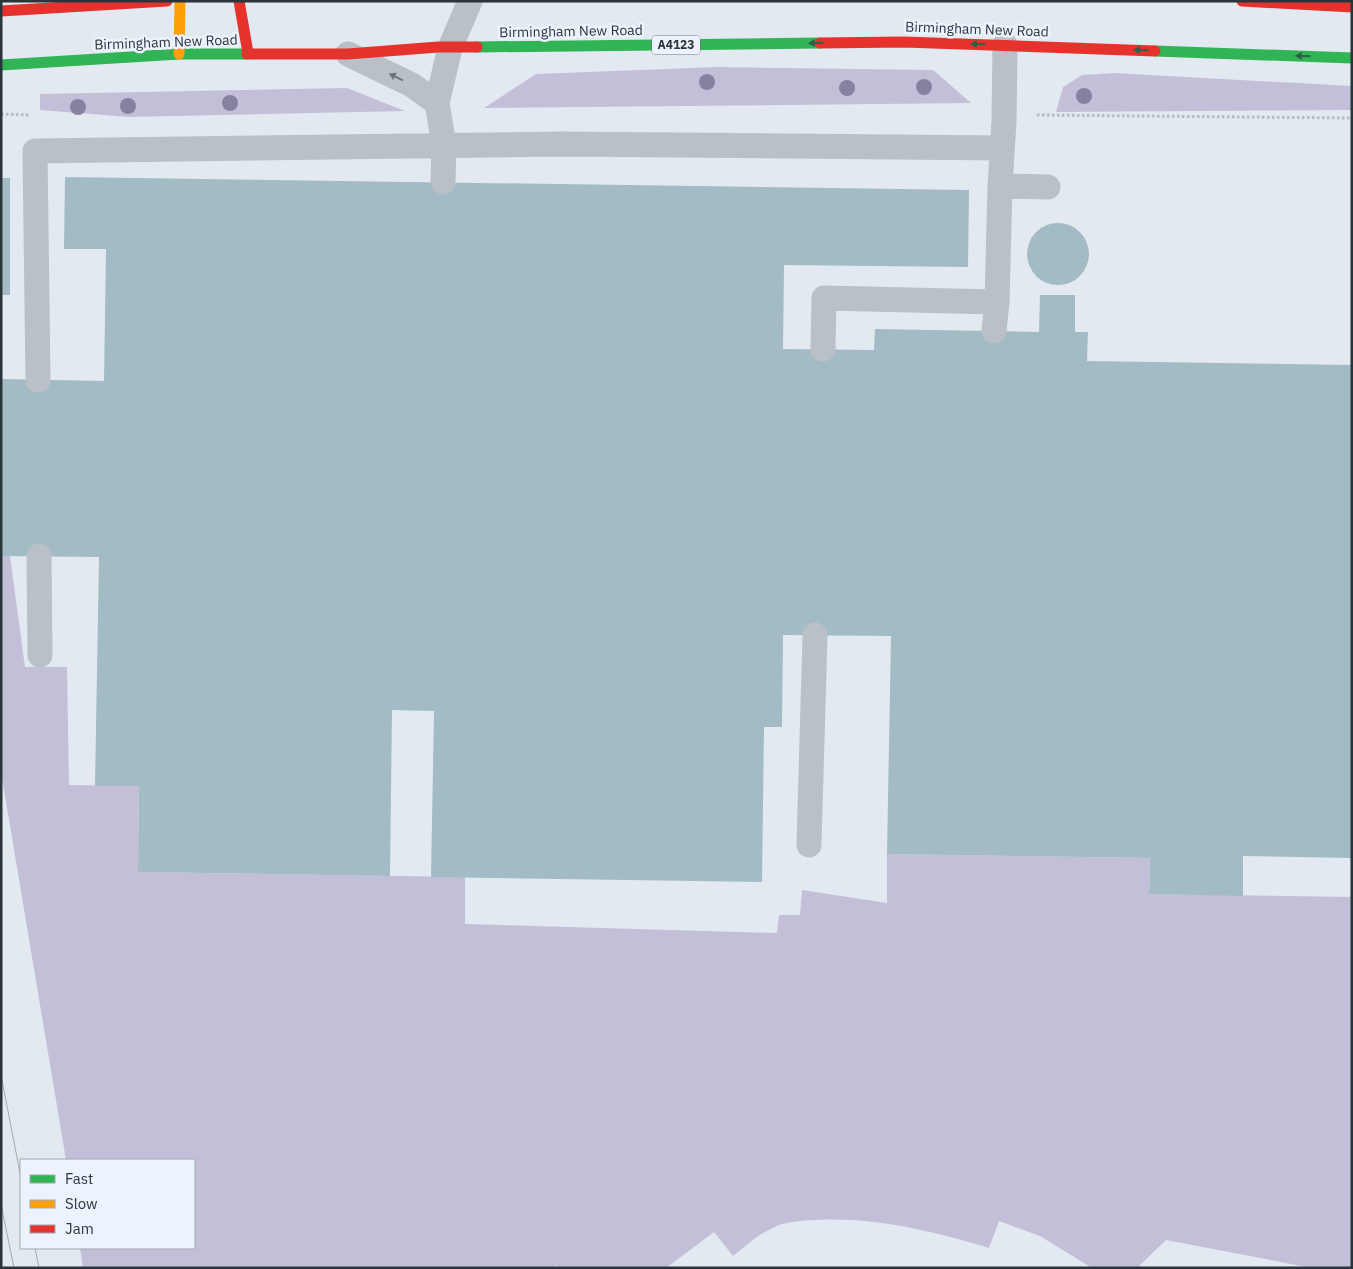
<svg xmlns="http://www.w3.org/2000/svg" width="1353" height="1269" viewBox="0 0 1353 1269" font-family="'IBM Plex Sans',sans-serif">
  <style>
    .green { fill: #c4bfd9 }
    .building { fill: #a3bbc5 }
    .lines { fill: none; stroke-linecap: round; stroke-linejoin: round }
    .path { stroke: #b3bac0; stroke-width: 3; stroke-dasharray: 2.5 2.5; stroke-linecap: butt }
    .lane { stroke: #b9c0c7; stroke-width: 25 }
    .fast { stroke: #30b455; stroke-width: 11 }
    .slow { stroke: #ff9f0a; stroke-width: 11 }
    .jam { stroke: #e5322d; stroke-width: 11 }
    .tram { stroke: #a5abb0; stroke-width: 1 }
    .tree { fill: #88809f }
    .oneway { fill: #2b6144 }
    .oneway2 { fill: #6a747a }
    .labels { text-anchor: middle; stroke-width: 5; stroke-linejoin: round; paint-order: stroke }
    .shield { fill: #ecf3fc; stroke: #646e75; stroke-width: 1 }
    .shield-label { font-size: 12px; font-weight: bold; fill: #29353b }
    .street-label { font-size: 14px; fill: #29353b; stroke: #ecf3fc }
  </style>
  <rect width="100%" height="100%" fill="#e3e9f0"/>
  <!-- green -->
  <path class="green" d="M717,67l216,3 38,33 -487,5 52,-34z
    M1114,73l238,13v24l-296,2 7,-25 19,-12z
    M347,88l58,23 -276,6 -89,-7v-16z
    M1,556h9l15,111h42l2,118 70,1 -1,86 327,5v47l312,9 2,-18h21l2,-25 85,13v-49l263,4 -1,36 203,3v371h-40l-146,-28 -29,28h-45l-52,-32 -41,-15 -10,27c-57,-17 -113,-31 -173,-28 -16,1 -32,1 -45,9 -14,6 -26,18 -38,27l-19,-24 -48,36h-108l-2,-3 -3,3h-470l-3,-20h114v-88h-128l-65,-388z"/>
  <!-- building -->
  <path class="building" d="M65,177l904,13 -1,77 -184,-2 -1,84 91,1 1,-21 164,3 1,-37h35v37h13l-1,29 265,4v493l-109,-2v40l-94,-2 1,-36 -263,-4 4,-218 -108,-1 -1,92h-18l-2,155 -331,-5 3,-166 -42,-1 -2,166 -252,-4 1,-86h-44l4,-229 -98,-1v-177l103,2 2,-132h-42z
    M1,178h9v117h-9z
    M1027 254a31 31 0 1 1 62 0a31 31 0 1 1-62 0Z"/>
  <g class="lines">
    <!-- path -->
    <path class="path" d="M1,114l28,1
      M1037,115l315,3"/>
    <!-- lane -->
    <path class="lane" d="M1005,45l-1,76 -4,65 48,1
      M348,54l64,31 25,18
      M443,182l1,-37 -7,-42 13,-55 20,-47
      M994,331l3,-29
      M823,349l1,-51 173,4 3,-116
      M38,380l-3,-229 525,-7 442,4
      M39,556l1,99
      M809,845l6,-210"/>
    <!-- fast -->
    <path class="fast" d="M477,47l343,-4
      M1155,51l197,7
      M1,65l178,-11h68"/>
    <!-- slow -->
    <path class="slow" d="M179,54l1,-53"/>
    <!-- jam -->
    <path class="jam" d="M239,1l9,52
      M1242,1l110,6
      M1,11l166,-10
      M820,43l84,-1 251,9
      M247,54h101l90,-7h39"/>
    <!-- tram -->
    <path class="tram" d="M1,1075l20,103
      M1,1204l13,64
      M35,1248l4,20"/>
  </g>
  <!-- trees -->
  <g class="tree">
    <circle cx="707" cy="82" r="8"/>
    <circle cx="924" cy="87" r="8"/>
    <circle cx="847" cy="88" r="8"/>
    <circle cx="1084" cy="96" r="8"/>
    <circle cx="230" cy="103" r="8"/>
    <circle cx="128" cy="106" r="8"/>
    <circle cx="78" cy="107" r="8"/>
  </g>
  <!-- one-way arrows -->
  <defs><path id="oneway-solid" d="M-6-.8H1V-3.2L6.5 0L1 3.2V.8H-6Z" transform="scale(1.25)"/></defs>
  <g class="oneway">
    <use href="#oneway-solid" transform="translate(816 43) rotate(179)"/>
    <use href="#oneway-solid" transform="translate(978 44) rotate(-178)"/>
    <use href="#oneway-solid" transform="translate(1141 50) rotate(-178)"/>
    <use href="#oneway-solid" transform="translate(1303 56) rotate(-178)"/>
  </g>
  <use class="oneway2" href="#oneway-solid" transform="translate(396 77) rotate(-154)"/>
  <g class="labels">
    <!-- shield labels -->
    <rect class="shield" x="652" y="35.5" width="48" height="19" rx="4"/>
    <g class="shield-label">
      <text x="676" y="49">A4123</text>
    </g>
    <!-- street labels -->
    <g class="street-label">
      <text transform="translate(977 29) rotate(2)" y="5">Birmingham New Road</text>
      <text transform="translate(571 31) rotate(-1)" y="5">Birmingham New Road</text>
      <text transform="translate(166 42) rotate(-2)" y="5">Birmingham New Road</text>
    </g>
  </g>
  <!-- border -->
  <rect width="1353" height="1269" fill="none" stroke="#29353b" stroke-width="5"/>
  <!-- legend -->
  <rect x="20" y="1159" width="175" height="90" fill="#ecf3fc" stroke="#9ea7af"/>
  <rect x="30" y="1175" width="25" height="8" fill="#30b455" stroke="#9ea7af"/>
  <text x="65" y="1184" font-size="15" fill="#29353b">Fast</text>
  <rect x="30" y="1200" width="25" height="8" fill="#ff9f0a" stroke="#9ea7af"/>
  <text x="65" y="1209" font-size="15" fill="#29353b">Slow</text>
  <rect x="30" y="1225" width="25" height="8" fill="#e5322d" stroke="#9ea7af"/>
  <text x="65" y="1234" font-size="15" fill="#29353b">Jam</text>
</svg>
